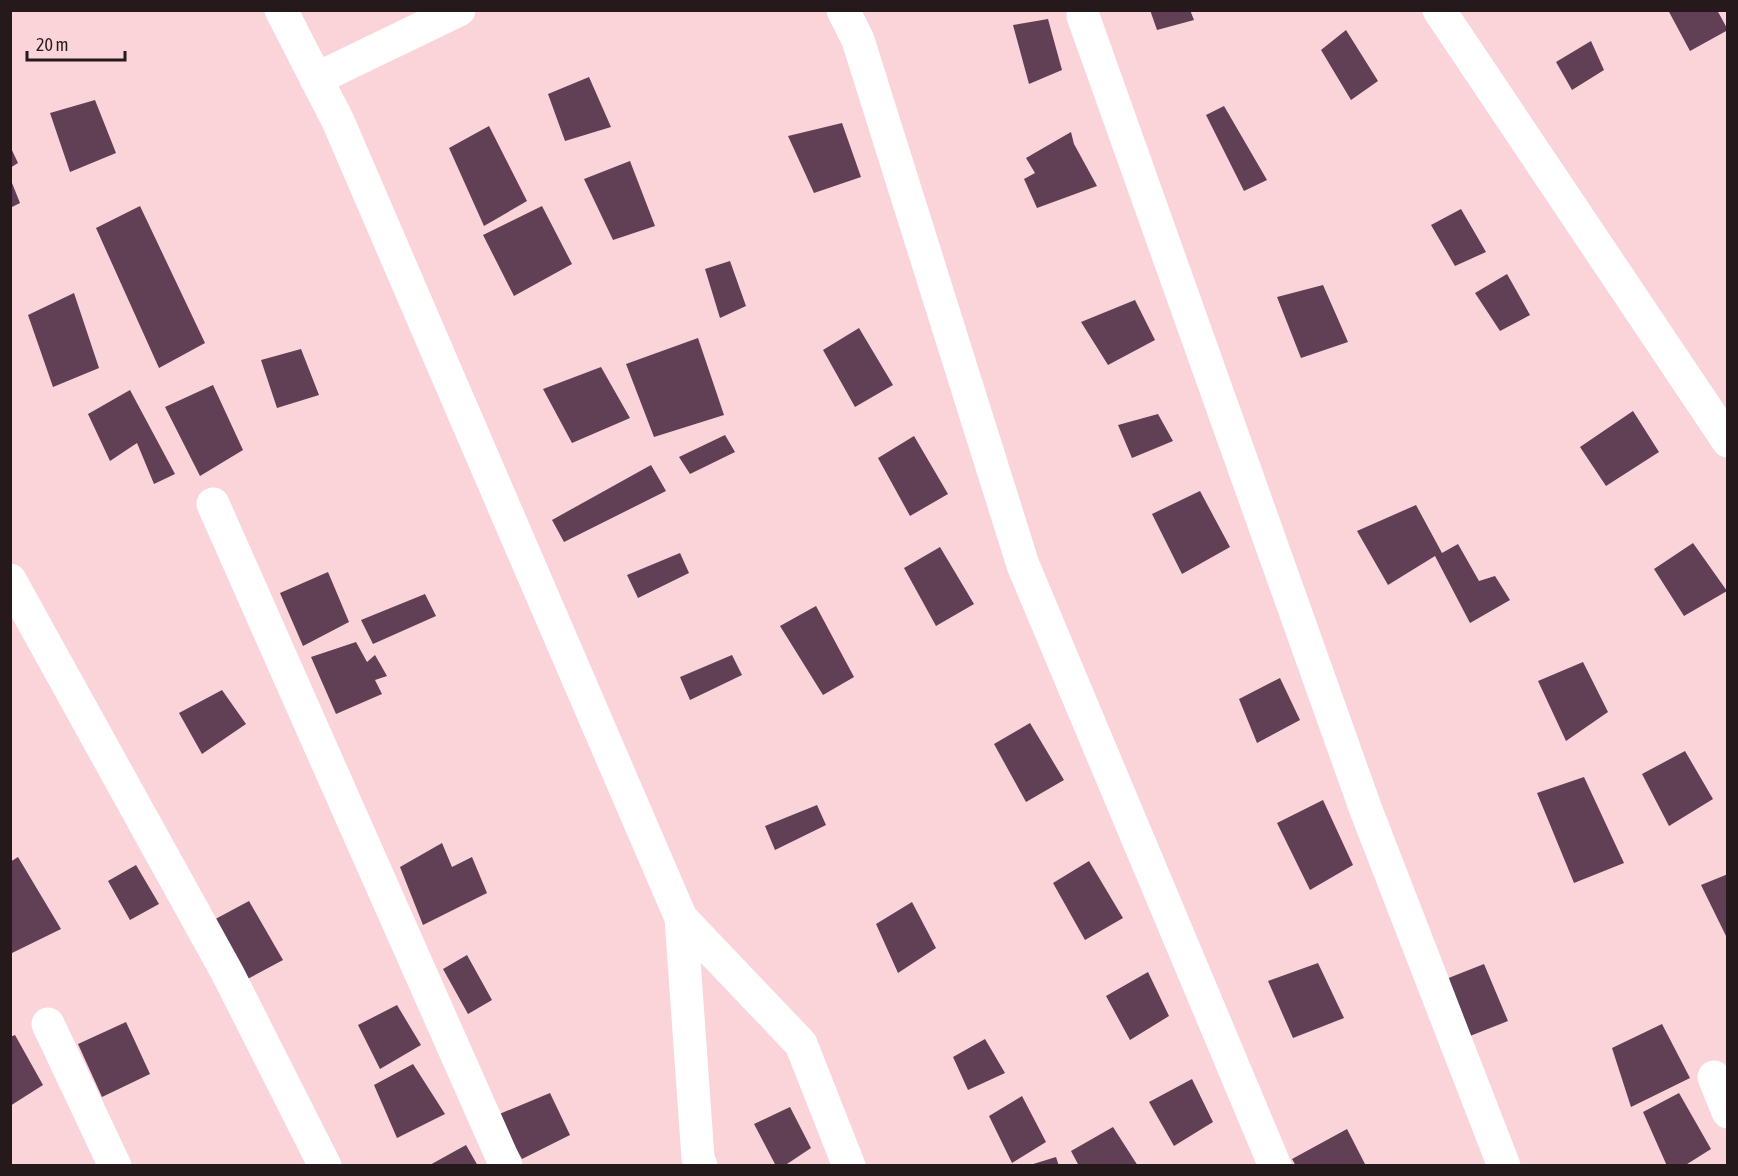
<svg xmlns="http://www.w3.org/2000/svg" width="1738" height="1176" viewBox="0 0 1738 1176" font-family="'Asap Condensed',sans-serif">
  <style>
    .building { fill: #613f54 }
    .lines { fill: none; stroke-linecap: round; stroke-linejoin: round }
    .minor { stroke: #fff; stroke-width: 33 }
  </style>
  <rect width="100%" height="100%" fill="#fad4d8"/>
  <!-- building -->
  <path class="building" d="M1150,10h40l4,10 -37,10z
    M1668,10h49l11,20 -38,21z
    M1048,19l14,51 -33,14 -16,-59z
    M1346,30l32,51 -27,19 -30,-50z
    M1591,41l13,29 -32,20 -16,-28z
    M589,77l22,50 -46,14 -17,-47z
    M95,100l21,53 -46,19 -20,-59z
    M1224,106l43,74 -23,11 -38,-76z
    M842,123l19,54 -47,16 -26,-57z
    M489,126l38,75 -43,25 -35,-78z
    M1071,132l3,12 23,42 -60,22 -13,-29 11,-6 -9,-15z
    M10,146l8,17 -8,5z
    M630,161l25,65 -42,14 -29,-61z
    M10,178l10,25 -10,5z
    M140,206l65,137 -46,25 -63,-140z
    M542,206l30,58 -58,32 -31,-61z
    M1461,209l25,43 -31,14 -24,-41z
    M730,261l16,45 -26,12 -15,-49z
    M1507,274l23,41 -30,16 -25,-38z
    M1323,285l25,57 -47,16 -24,-61z
    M74,293l25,75 -46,19 -25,-72z
    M1135,300l20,40 -47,25 -27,-43z
    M859,328l34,57 -38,22 -32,-57z
    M698,338l26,77 -70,22 -28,-73z
    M301,349l18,46 -42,13 -16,-48z
    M601,367l29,51 -58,25 -29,-54z
    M213,385l30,65 -43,26 -35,-69z
    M130,390l45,84 -21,10 -17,-41 -27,18 -22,-47z
    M1633,411l26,41 -53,34 -26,-39z
    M1158,414l15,27 -41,17 -14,-33z
    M725,435l10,17 -45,22 -11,-17z
    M914,436l34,58 -38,22 -32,-58z
    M651,465l15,26 -102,51 -12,-22z
    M1200,491l30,56 -48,27 -30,-60z
    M1416,505l26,48 16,-9 21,37 16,-5 15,24 -40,23 -35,-67 -47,29 -31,-54z
    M1693,543l34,48 -43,25 -30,-47z
    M940,547l34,57 -38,22 -32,-58z
    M680,553l9,20 -51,25 -11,-23z
    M328,572l21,50 -46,24 -23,-53z
    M425,594l11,22 -63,28 -12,-24z
    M816,606l38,71 -31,18 -43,-69z
    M356,642l11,20 8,-7 12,21 -12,4 7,14 -46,20 -25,-57z
    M732,655l10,20 -52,25 -10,-23z
    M1583,662l25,50 -42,29 -28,-60z
    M1280,678l20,42 -43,23 -18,-44z
    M222,690l24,34 -44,30 -23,-41z
    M1030,723l34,57 -38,22 -32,-58z
    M1685,751l28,48 -44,27 -27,-52z
    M1584,777l40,86 -50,20 -37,-90z
    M1323,800l30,65 -43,25 -33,-67z
    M817,805l9,20 -51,25 -10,-24z
    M442,843l10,24 20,-10 15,36 -64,32 -23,-58z
    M18,857l43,72 -51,25v-92z
    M1089,861l34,57 -38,22 -32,-57z
    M136,865l23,39 -29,16 -22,-39z
    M1728,874v62h-2l-25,-51z
    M249,901l34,59 -41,22 -34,-59z
    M912,902l24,46 -38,25 -22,-49z
    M467,955l25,45 -24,14 -25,-45z
    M1318,963l26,55 -51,20 -25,-57z
    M1484,964l24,57 -38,15 -24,-57z
    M1148,972l21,44 -39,24 -24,-44z
    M397,1005l24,40 -41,24 -22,-44z
    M126,1022l24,52 -48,23 -24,-53z
    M1662,1024l28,54 -59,29 -19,-59z
    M15,1035l28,50 -33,21v-69z
    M985,1039l20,34 -37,17 -15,-33z
    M413,1064l32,50 -48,24 -23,-53z
    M1192,1079l21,43 -39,24 -25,-44z
    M550,1093l20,42 -48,24 -25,-44z
    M1679,1093l32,56 -27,17h-17l-24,-54z
    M1022,1096l24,46 -34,21 -23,-47z
    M790,1107l21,41 -27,18h-8l-22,-42z
    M1113,1127l25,39h-59l-8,-15z
    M1347,1129l19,37h-70l-4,-7z
    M466,1145l12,21h-50z
    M1056,1157l3,9h-29v-1z"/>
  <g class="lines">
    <!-- minor -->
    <path class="minor" d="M281,10l57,111 343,797 17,240 3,8
      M843,10l15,30 165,525 252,601
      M1439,10l289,431
      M1083,16l283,794 138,356
      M316,79l143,-69
      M213,504l293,662
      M10,580l218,394 97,192
      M681,918l120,126 48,122
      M48,1024l67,142
      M1714,1077l14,35"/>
  </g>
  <!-- border -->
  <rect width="1738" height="1176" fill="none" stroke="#26191b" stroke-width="24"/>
  <!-- scale -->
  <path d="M27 51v9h98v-9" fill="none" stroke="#26191b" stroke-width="3"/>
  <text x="36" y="51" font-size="18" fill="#26191b" stroke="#fad4d8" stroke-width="4.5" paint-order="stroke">20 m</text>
</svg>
